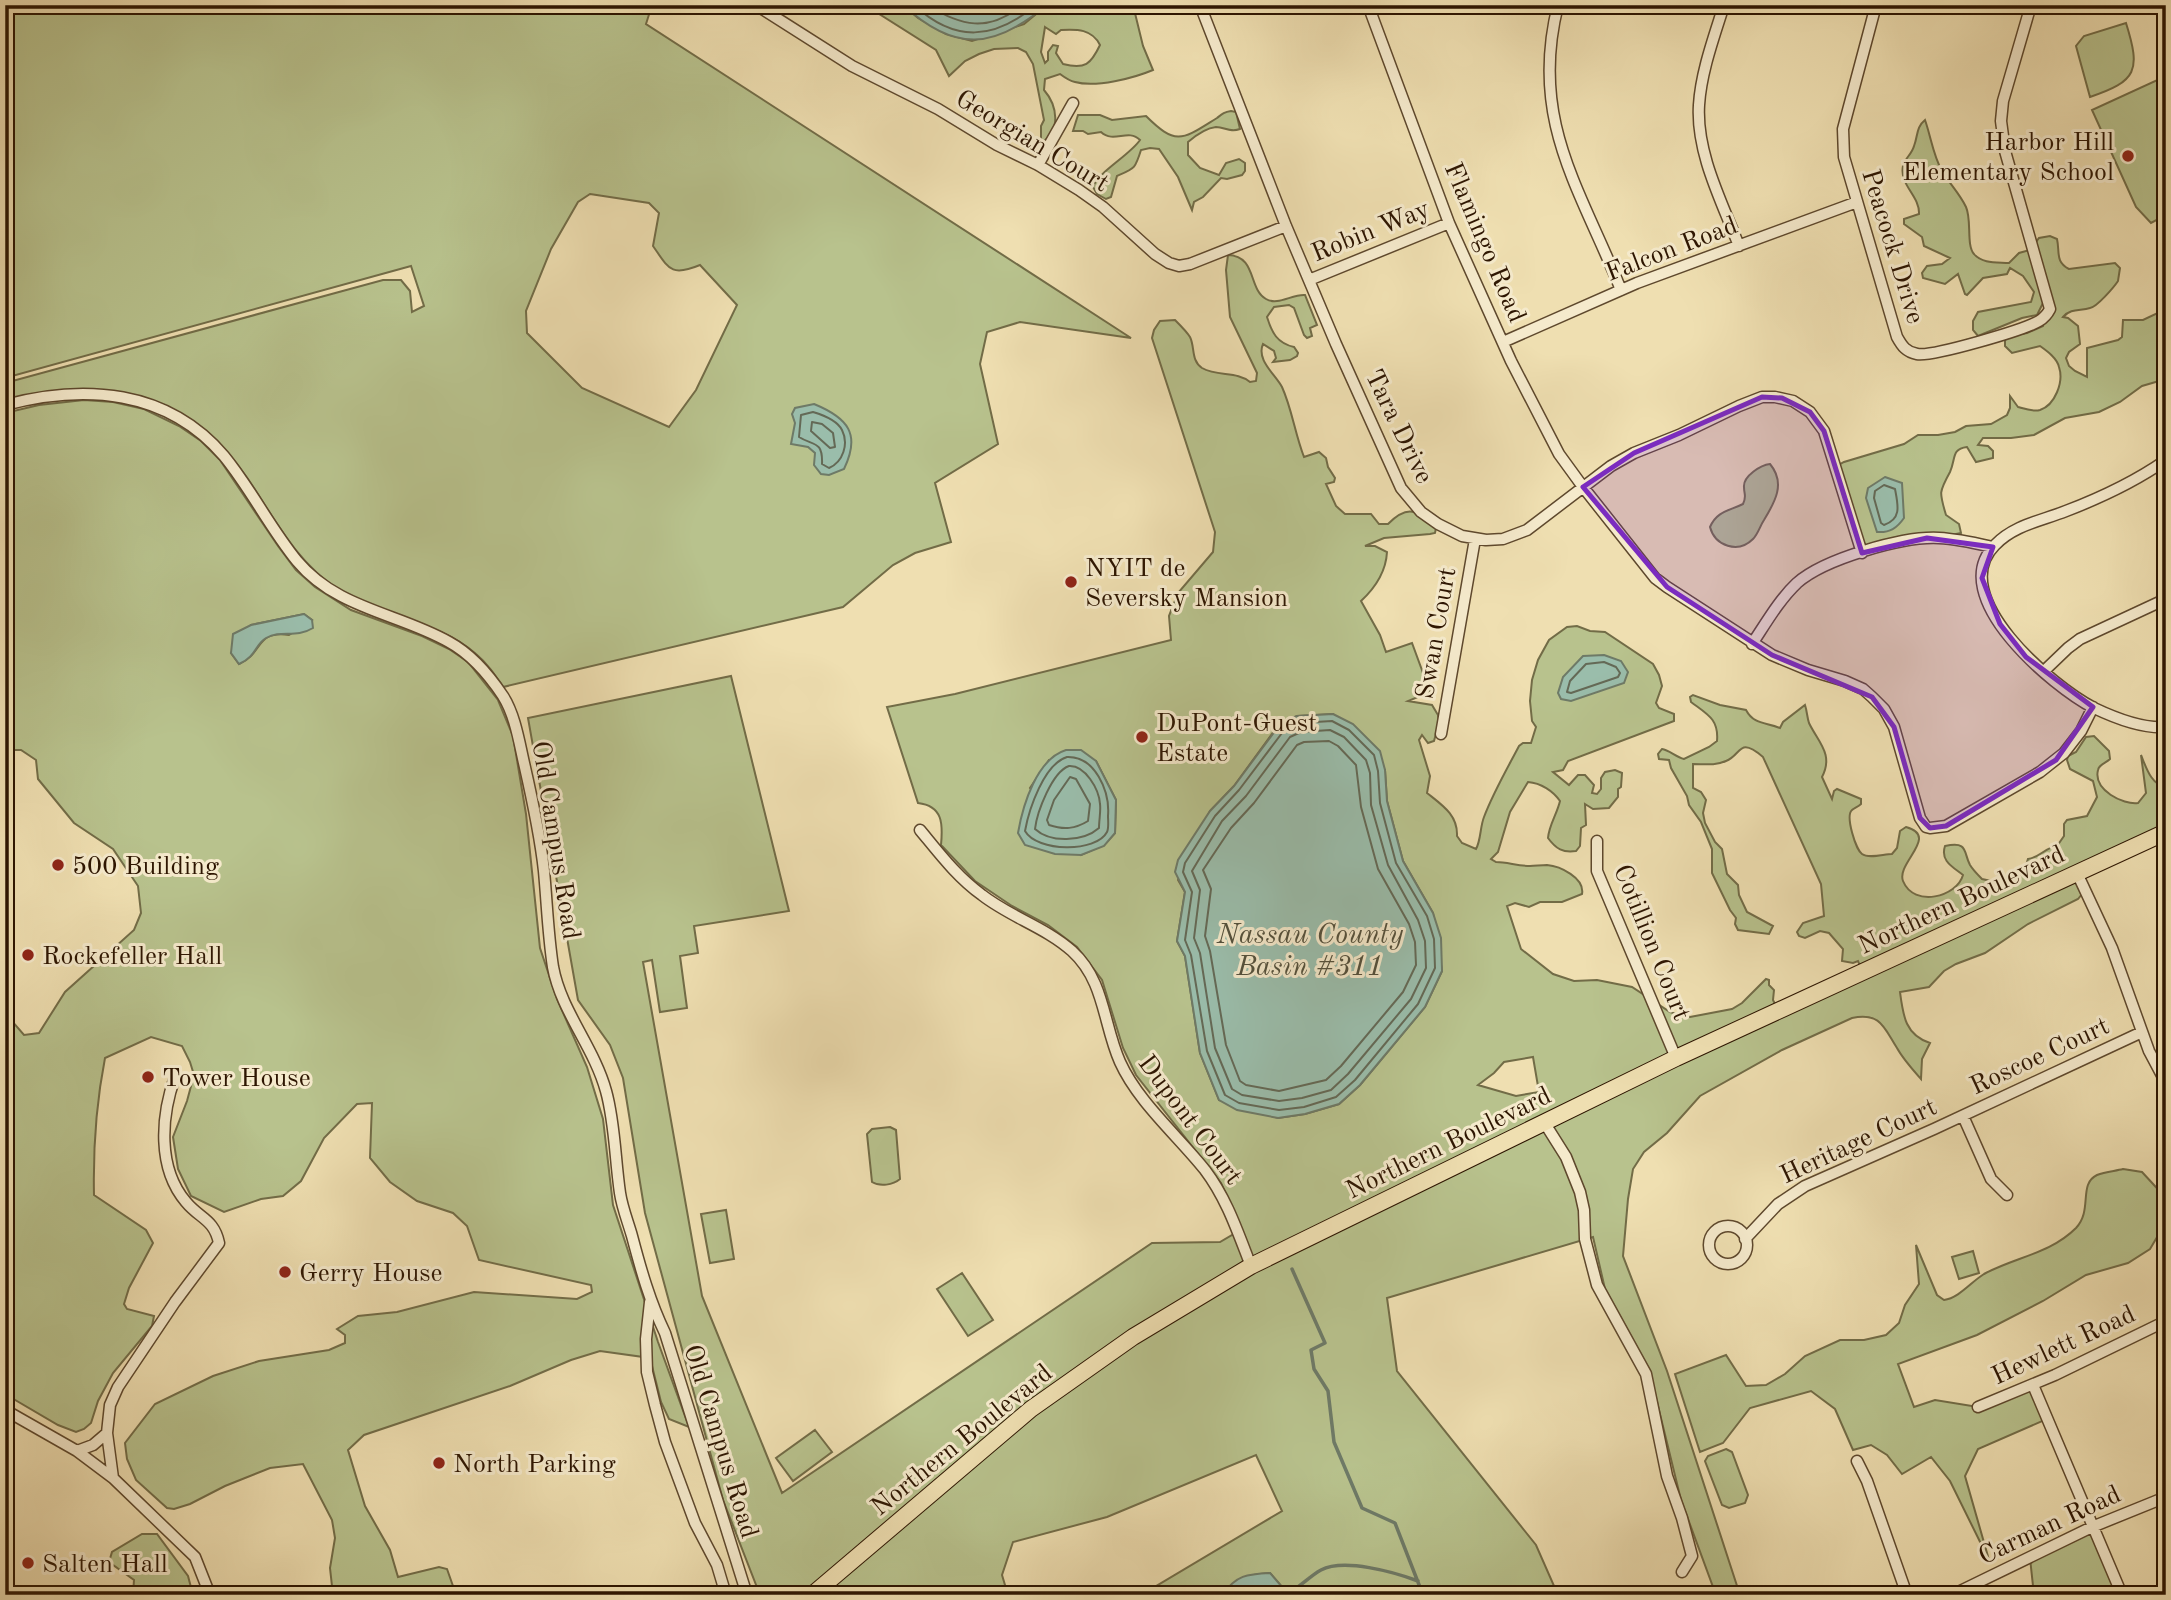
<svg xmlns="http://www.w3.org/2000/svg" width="2171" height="1600" viewBox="0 0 2171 1600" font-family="'Old Standard TT',serif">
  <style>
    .green { fill: #b8c28d; stroke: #726c47; stroke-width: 2; fill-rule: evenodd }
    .water { fill: #9abdab; stroke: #6e7a67; stroke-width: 2 }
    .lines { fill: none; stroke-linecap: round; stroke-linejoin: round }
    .shore { stroke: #646956; stroke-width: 2 }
    .stream { stroke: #6e7a67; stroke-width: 3.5 }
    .street-casing { stroke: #5e482d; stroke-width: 13 }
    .primary-casing { stroke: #2d1501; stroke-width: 18 }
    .street { stroke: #f5eacc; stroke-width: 10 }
    .primary { stroke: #efdfb1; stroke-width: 16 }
    .marked { fill: #7b2cbf; fill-opacity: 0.2; stroke: #7b2cbf; stroke-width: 5; stroke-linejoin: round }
    .poi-dot { fill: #8f2418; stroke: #f5eacc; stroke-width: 2.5 }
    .labels { text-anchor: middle; stroke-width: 6; stroke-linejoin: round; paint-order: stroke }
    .street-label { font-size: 26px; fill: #2d1501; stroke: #f5eacc }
    .poi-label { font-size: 26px; fill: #2d1501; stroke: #f5eacc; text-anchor: start }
    .water-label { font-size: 28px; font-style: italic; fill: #53503c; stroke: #f5eacc }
  </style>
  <rect width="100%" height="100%" fill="#efdfb1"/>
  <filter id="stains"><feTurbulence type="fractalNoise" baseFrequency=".00286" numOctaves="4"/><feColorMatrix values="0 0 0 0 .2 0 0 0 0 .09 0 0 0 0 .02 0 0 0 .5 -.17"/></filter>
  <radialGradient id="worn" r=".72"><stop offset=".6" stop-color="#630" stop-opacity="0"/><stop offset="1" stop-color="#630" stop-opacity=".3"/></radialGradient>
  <!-- green -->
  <path class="green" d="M5,5h647l-6,19 485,314 -111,-16 -33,10 -7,32 18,80 -63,39 16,59 -36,11 -22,12 -50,42 -340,80c-8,-12 -16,-24 -27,-33 -39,-34 -96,-37 -138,-65 -42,-27 -63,-70 -90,-110 -60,-89 -143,-103 -243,-79v-17l378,-103h18l9,11 2,21 12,-6 -13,-40 -406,112zM590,194l59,9 10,10 -6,33c16,23 18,31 47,19l37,40 -41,85 -27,37 -87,-39 -55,-55 -1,-22 25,-62 27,-47z
    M865,5h38l15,13 28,16 26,7 52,-17 23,-19h86l10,41 10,24c-19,8 -57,18 -78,12 -5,-1 -11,-5 -15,-8l-15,5 -1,11c13,15 18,41 -3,53v-17l3,-6 -11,-56 -7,-12 -8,-4 -24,1 -15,5 -14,7 -16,15 -13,-26zM1045,27l11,7 5,-4c16,-1 31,-1 39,15 -9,19 -15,25 -37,19l-7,-11 2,-7 -5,-1 -5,7v8l-3,3 -4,-11z
    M2126,23c15,48 11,58 -36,74l-14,-51 8,-10z
    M2166,76v139l-15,8 -15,-16 -44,-97z
    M1231,111l5,1 4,17c-10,4 -15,-2 -24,-2 -10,1 -21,9 -28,15v13l12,13 19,7 7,-12 13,-4 6,4v8l-3,4 -15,4 -6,-1 -18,19 -9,5 -2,8 -14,-33 -19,-28 -9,-1 -9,2c-6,19 -6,18 -24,26l-6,21 -5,2 -9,-5 -4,-7c5,-15 37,-32 47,-47 -12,-12 -26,4 -39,-8l-13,2 -5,-3h-10l5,-16h22l12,5 34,-4c31,31 37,23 71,2 5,-4 7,-6 14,-7z
    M1925,120c6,17 8,35 17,51 7,12 18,23 24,36 6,13 0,38 8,47 8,10 24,8 35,9l10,-10 11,-3 9,-12 11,-2 7,3c3,13 -2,23 12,30l46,-6 5,5 -2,13c-4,6 -21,26 -28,27 -10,3 -19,0 -27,9l5,1 10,8 2,18 -11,8 -3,6 3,8 6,5 12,6v-29l31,-8 4,-3 1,-17h20l23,-11v70l-24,7 -22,16 -21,10 -34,6 -31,17 -23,3h-28l-5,7 10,1 5,5v7l-17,4 -9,-15c-16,2 -11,12 -17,25 -11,20 -11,20 -4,43l13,9 2,9 -99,20 -27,-86 9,-5 60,-18 14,-9h20l17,-3 11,-6 25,-2 16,-9 3,-7v-12l8,11c7,2 15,5 22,3 15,-5 24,-28 19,-43 -2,-9 -12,-16 -19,-21l-28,7 -7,-7v-6l4,-4 18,-3 16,-7 8,-31 -4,-11 -10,-3 7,20 -7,14 -15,3 -44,18 -5,-6v-9l5,-9 53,-10 3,-10 -11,-16 -13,-8 -3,6 -24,4 -16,17 -2,-1 -7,-20 -13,10 -22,-6 -1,-5 5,-7 15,-2 8,-6 -26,-12 -2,-9 -18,-13v-5l15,-5c1,-18 -20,-29 -16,-48 2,-8 9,-12 11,-20 4,-10 2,-19 11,-26z
    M1228,255c29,1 20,34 38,44 12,7 26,-5 39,-4l12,30 -7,3 2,8 -5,2 -3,-3 -10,-27 -5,-3 -15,2 -7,10c5,16 10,26 27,30l4,6 -1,3 -7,4 -17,2 3,-4 -2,-7 -11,-7c-7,16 12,30 19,43 10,22 13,47 22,70l15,-5 7,6 2,9 7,11 -1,4 -8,2 10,22 9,8h26l8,10h9c20,-20 29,-14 48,4l-1,5 -5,1 -46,4 -19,8h10l12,6c-1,19 -12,36 -26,49l19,34 6,17 26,-9 18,49 -22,9 24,4 6,10 1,7 -5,19 -6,2 -6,-8 -3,5 11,36 -3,17c15,12 31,22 30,43l5,7 14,6c5,-9 4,-22 8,-32 9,-24 23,-48 35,-71l4,-3h8l5,-16 -4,-6 -2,-20 2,-21 6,-20 11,-20 18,-13 10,-1 13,5 15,1 48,32 6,11 3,11 -6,17 3,5 15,6v7l-106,40 -5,9 -10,2 16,13 9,-10h7l9,10 -2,8 5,1 4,-5v-11l4,-6 10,-2 7,3 -1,14 -3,2v8l-9,11 -16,1 -8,-5 1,21 -5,3 -1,18 -4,5c-13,2 -20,-2 -28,-13 1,-13 9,-24 12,-37 -7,-10 -19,-18 -32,-19l-18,30 -12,40 -7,7 5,3c11,0 22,4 34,4 5,0 11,-1 17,-1 13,1 38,13 35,29l-20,8h-22l-11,5 -14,-4 -8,3 14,43 32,25 21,7 23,-1 35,7 38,25 13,4 7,1 42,-8 10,-6 24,-24 3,1v5l5,5 -1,10 5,10 84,-39 -4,-10 -5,2 -11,-2 1,-12 -14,-16 -9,-2 -15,7 -6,-2 -2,-4 6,-9 21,-7 -3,-32 -58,-127c-25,-21 -21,-2 -37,4 -11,5 -22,3 -33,3v24l8,4 5,8 -3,13 2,10 10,19 7,7 5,25 11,11 1,10 8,17 26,14 -4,8 -31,-4 -3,-6 1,-6 -6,-8 -18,-37v-24l-11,-27 -12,-17 -2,-9 -16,-28 -2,-8 -10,-1 -1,-5 4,-5c7,1 14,8 22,10l25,-12 8,-6c2,-22 -10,-27 -26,-39l-1,-5 3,-2 27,10 26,5c8,15 20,12 34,18l3,-6 22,-17c2,6 2,12 4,18 9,19 25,31 13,54l10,22 2,-8 3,-2 24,10v5c-3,3 -7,4 -9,6 -7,6 4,40 10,44 7,5 22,0 30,0l5,-6 3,-17 6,-4c34,9 -10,36 -3,54 11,27 54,16 60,-6 -10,-8 -23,-14 -18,-29 24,-5 18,6 25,19 3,5 8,10 12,14l14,3 29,-14 3,-9c11,-1 18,-12 29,-13l7,-10v-12l3,-4 20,-4 10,-19 -4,-16 -23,-12 -3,-9 1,-4 8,-4 10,-15 8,-1 15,15 1,8c-4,4 -11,5 -12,11 -5,20 25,35 40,33l8,-10 -5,-38c5,12 10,30 25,32v45l-89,41 5,21 -4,5 -50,25 -43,29 -29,11 -12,7 -15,16 -29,5c3,23 5,43 30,51l-8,16 -1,20c-8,-9 -18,-20 -24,-31 -13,-20 -16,-36 -45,-30l-70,32 -82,46 -33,37 -23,19 -11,17 -5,30 -5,57 44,115 73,224h-24l-35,-95 -32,-131 -44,-80 -12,-52 -206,61 10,73 139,174 22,50h-269l-19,-22c-19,1 -37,5 -47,22h-73l-2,-4 134,-80 -26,-56 -149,62 -94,25 -11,33 6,20h-248l-37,-95 -78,-287 -22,-135 -13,-33 -32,-45 -50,-282 203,-42 58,235 -95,15 4,27 -18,3 7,52 -27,4 -8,-52 -9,2 59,334 80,197 370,-250 68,-1 22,-13 -21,-46 -85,-108 -13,-27 -21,-68 -25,-33 -29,-22 -36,-19 -37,-25 -34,-36c2,-21 2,-39 -23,-42l-31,-96 68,-13 216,-54 -2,-24 9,-23 35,-41 2,-20 -63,-194 2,-8 6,-9 15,-1c4,4 12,12 15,17 5,10 1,24 12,31 16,9 35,3 48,14l6,-1 1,-8 -27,-56 -4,-47zM1333,714l52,56 2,31 16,60 30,52 9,58 -17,36 -65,78 -21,19 -34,10 -27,4 -59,-18 -19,-47 -15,-97 -8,-15 8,-49 -7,-12 32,-69 24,-25 46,-63 17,-7zM1049,760l47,1 20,39 -1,33 -11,12 -23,10 -51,-67zM1533,1057l6,35 -23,4 -38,-11 16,-12 10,-11z
    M84,400l29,2 31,7 35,17 22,15 19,19 58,86 18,24 19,17 36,23 71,26 27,13 19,13 30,38 15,36 13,78 14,134 17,51 30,68 16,52 10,86 45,137 31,85 -20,-8 -8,-17 -11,-44 -50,-7 -29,9 -61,26 -146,49 -16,15 17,56 25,44 8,27 41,-10 8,2 6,17 -2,9h-118l-3,-27 5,-30 -3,-18 -29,-56 -33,4 -45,18 -35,18 -16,5 -7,-1 -31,-28 -9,-21 -2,-16 30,-39 58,-28 46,-15 70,-11 16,-7v-8l-8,-6 21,-13 39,-4 77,-20 103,7 15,-7 -1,-7 -112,-25 -12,-34 -14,-13 -36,-12 -27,-19 -20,-24 2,-55 -15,1 -33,34 -23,43 -18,15 -22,3 -37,13 -33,-16 -13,-27 -5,-32 14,-36 7,-26 -4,-13 -8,-16 -31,-9 -46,21c-9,46 -12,90 -11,137l52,35 7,13 -24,45 -5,16 3,5 27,7 -2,10 -39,47 -15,28 -7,22 -7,6 -8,3 -18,-7 -53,-31v-381l19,22 15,-2 26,-41 69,-62 7,-17 -3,-27 -25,-37 -39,-26 -36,-44 -2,-19 -15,-10h-16v-337l34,-8zM304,614l8,6 -23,15c-34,-5 -25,18 -50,29l-8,-11 20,-28z
    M1770,464c16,19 5,38 -6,56 -4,6 -6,14 -11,19 -15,15 -38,7 -43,-12 7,-16 19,-16 33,-23 4,-8 1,-9 1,-17 -1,-11 17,-22 26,-23z
    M890,1127l6,3 4,49c-7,6 -20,8 -28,3l-5,-48 5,-5z
    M2123,1169l19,3 24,26v24l-16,27 -22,14 -42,12 -43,26 -66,34 -79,29 16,43 21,-7 43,7 55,-22 14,34 -69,30 -13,27 24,84 -39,-79 -19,-24 -29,17 -15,-19 -16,-10 -18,5 -18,-41 -24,-18 -61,17 -27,35 -23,9 -25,-78 51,-19 20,31 20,-1 19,-11 20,-18 35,-16h24l22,-5 13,-12 6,-18 14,-21 -3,-39 21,50 7,5c15,-2 27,-18 40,-26 31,-17 66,-20 92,-46 17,-18 2,-44 21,-53 8,-3 18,-4 26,-6z
    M726,1210l8,49 -24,4 -9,-49z
    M1973,1251l6,22 -20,6 -7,-22z
    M962,1273l31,47 -25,16 -31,-47z
    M815,1430l17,22 -39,29 -17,-23z
    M1726,1449l6,3 16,43 -3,8 -16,5 -7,-3 -17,-44 3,-5z
    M2092,1527l30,68h-88l-4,-37z
    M142,1534h15l31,42 5,19h-60l1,-15 -25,-18 3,-10z"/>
  <!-- water -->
  <path class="water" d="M903,5h144c-53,44 -92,48 -144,0z
    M814,404c34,14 47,30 30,65l-15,6 -8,-1 -7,-9 1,-12 -7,-6 -17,-3 4,-21 -3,-9 3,-6z
    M1885,477l17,6 2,35c-7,10 -14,15 -27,14l-11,-34 2,-10z
    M304,614l8,6 1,8c-18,11 -31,1 -47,10 -11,6 -9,18 -27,26l-8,-11 2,-19 18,-9z
    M1604,655l17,6 7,11 -4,11 -53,18 -10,-2 -3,-6 5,-16 20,-21z
    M1333,714l20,10 27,27 5,19 2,31 16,60 30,52 8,25 1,33 -17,36 -65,78 -21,19 -34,10 -27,4 -41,-8 -18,-10 -19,-47 -15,-97 -8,-15 8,-49 -10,-20 3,-12 32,-49 24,-25 47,-63 16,-7z
    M1066,750h15l15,11 20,39 -1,33 -11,13 -23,9 -26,-1 -30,-9 -7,-12c5,-29 19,-74 48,-83z
    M1270,1573l19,22h-66c12,-20 25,-21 47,-22z"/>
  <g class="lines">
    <!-- shore -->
    <path class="shore" d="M914,5c41,38 80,35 122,0
      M927,5c34,21 61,28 95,0
      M813,412c10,3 24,8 29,18 7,14 1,32 -13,38l-7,-4c1,-24 -9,-18 -23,-27l2,-22z
      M812,422l10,2 11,9 2,14 -5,1 -19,-17z
      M1884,485l11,4c3,16 7,30 -11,36l-3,-2 -7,-25 1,-7z
      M1604,662l12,5 4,6 -2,4 -47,16 -4,-1 3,-11 16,-17z
      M1332,721l17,9 25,25 4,16 2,32 16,60 31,53 7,23 1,29 -17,36 -63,76 -19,17 -32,10 -25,3 -40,-7 -14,-8 -18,-44 -16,-96 -6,-15 7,-48 -9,-20 2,-9 30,-47 24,-26 46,-61 14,-6z
      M1330,730l14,7 22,23 4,13 1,32 17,60 30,55 7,21 1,27 -15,31 -63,75 -17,16 -29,8 -23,3 -37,-6 -10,-6 -17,-41 -15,-95 -6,-15 6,-48 -8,-19 30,-50 24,-25 44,-59 11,-5z
      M1329,741l9,5 18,19 5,42 17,62 31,55 6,18 1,23 -13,27 -62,74 -15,14 -47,11 -33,-6 -6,-4 -14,-36 -16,-94 -5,-15 6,-47 -8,-19 28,-42 23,-25 43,-58 7,-3z
      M1067,757c28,-1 43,34 41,59 0,4 1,12 -1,16 -11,21 -70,20 -82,-1 4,-22 19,-67 42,-74z
      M1069,766c16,-1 30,23 31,38 1,7 -1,16 -1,24 -16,14 -49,15 -64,1 2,-17 17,-57 34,-63z
      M1070,777l6,2 14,25 -2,17c-13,8 -24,9 -39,4l-2,-5 7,-20z"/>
    <!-- stream -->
    <path class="stream" d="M1292,1269l33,74 -14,7 3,19 14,22 6,51 28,66 33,15 28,72
      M1284,1595c14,-5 24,-18 37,-25 23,-12 73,2 97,11"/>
    <defs>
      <path id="street" d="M756,5l96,61 86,43 59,36 41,20 41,25 24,17 52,47 14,9 10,3 11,-2 96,-38
        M1200,5l86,221 50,118 65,144 20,24 17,12 24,12 24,4 17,-1 24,-9 84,-64 23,-13 45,-18 60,-29 23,-9h13l18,4 17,11 14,19 38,122
        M1368,5l81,218 62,138 48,93 24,33 72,91 12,9 105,68 36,15 37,11 18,8 9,8 12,12 10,18 26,91 6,9 4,1 16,-2 94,-54 24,-19 17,-22 12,-24
        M1558,5c-29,115 22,183 63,285
        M1724,5c-10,32 -23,67 -25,100 -3,48 23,97 40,141
        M1876,5l-33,124 1,28 53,180c5,9 9,15 20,17 15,3 107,-24 122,-33 5,-3 8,-6 11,-12l-45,-158 -4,-30 2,-20 28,-96
        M1038,165l35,-62
        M1309,280l140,-57
        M1503,342l134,-59 220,-81
        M5,405c79,-21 162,-16 219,51 27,33 46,72 73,105 40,48 101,52 152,81 22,12 40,33 54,54 12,19 16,45 21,67 8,35 16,71 20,108 3,32 4,64 9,96 8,44 41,80 53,124 9,32 9,68 14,102 2,14 8,29 12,43 9,34 18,66 33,97l82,262
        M2166,460c-30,21 -66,38 -100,51 -25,10 -52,14 -71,34 -51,51 58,142 99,163 21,10 48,21 72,19
        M1752,644c14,-21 27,-44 45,-61 27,-24 106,-47 142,-45 19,1 36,5 54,9
        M2044,671l24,-23 12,-9 86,-40
        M1441,734l34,-195
        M920,830c19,23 37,47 62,65 28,22 63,32 90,56 33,30 31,73 48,111 18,40 58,74 85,108 22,29 33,63 46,96
        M1597,841v30l79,187
        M2077,873l35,75 37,103 17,32
        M1963,1116l28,63 16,16
        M1544,1122l22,35 14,35 4,18 1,29 12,46 49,89 21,102 15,42 10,38 -10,16
        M1709 1245a19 19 0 1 1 38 0a19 19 0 1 1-38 0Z
        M1745,1239l33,-35 27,-18 129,-57 208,-97
        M650,1302l-4,37 1,33 8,33 10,37 30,81 22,42 9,30
        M2033,1385l89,210
        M1978,1407l77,-32 111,-54
        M5,1410l72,41 36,27 82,79 15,38
        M77,1451l16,-6 14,-12
        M1857,1461l10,20 40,114
        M113,1478l-6,-45 3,-28 8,-18 57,-85 44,-59c-5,-24 -19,-24 -33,-41 -29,-34 -25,-86 -11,-125
        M1952,1595l140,-68 74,-30"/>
      <path id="primary" d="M812,1595l219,-186 102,-72 118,-71 425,-208 490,-226"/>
    </defs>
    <!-- street casing -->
    <use href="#street" class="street-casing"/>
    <!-- primary casing -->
    <use href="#primary" class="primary-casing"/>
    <!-- street -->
    <use href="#street" class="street"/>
    <!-- primary -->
    <use href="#primary" class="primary"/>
  </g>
  <!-- marked area -->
  <path class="marked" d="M1762,397l20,1 28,14 14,19 38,122 65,-15 66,9 -11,31 18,46 26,33 67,50 -37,53 -110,66 -16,2 -10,-10 -26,-91 -22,-30 -100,-42 -105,-68 -84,-100 51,-34z"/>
  <!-- markers -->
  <g class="poi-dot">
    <circle cx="2128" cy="156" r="7"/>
    <circle cx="1071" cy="582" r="7"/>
    <circle cx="1142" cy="737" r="7"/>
    <circle cx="58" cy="865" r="7"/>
    <circle cx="28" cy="955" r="7"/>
    <circle cx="148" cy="1077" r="7"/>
    <circle cx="285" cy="1272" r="7"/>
    <circle cx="439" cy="1463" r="7"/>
    <circle cx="28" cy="1563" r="7"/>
  </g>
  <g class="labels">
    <!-- street labels -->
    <g class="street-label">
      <text transform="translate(1033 140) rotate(31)" y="9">Georgian Court</text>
      <text transform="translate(1370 230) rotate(-22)" y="9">Robin Way</text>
      <text transform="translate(1486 242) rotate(67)" y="9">Flamingo Road</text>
      <text transform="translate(1894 246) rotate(73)" y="9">Peacock Drive</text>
      <text transform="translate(1671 248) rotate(-21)" y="9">Falcon Road</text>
      <text transform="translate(1400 426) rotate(64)" y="9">Tara Drive</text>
      <text transform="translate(1435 633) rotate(-80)" y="9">Swan Court</text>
      <text transform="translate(557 840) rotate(81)" y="9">Old Campus Road</text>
      <text transform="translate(1961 899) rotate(-25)" y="9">Northern Boulevard</text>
      <text transform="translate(1653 942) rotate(68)" y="9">Cotillion Court</text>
      <text transform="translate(2039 1055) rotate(-25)" y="9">Roscoe Court</text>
      <text transform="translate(1191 1119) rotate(53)" y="9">Dupont Court</text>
      <text transform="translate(1858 1140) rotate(-25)" y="9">Heritage Court</text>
      <text transform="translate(1448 1142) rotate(-26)" y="9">Northern Boulevard</text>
      <text transform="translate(2063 1344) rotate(-25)" y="9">Hewlett Road</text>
      <text transform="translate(961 1439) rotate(-39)" y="9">Northern Boulevard</text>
      <text transform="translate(722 1441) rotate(73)" y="9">Old Campus Road</text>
      <text transform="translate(2049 1524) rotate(-25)" y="9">Carman Road</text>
    </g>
    <!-- poi labels -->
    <g class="poi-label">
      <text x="2114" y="150" text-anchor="end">Harbor Hill<tspan x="2114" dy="30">Elementary School</tspan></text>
      <text x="1085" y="576">NYIT de<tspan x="1085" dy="30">Seversky Mansion</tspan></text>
      <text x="1156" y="731">DuPont-Guest<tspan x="1156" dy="30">Estate</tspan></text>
      <text x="72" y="874">500 Building</text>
      <text x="42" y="964">Rockefeller Hall</text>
      <text x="162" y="1086">Tower House</text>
      <text x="299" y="1281">Gerry House</text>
      <text x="453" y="1472">North Parking</text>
      <text x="42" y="1572">Salten Hall</text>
    </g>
    <!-- water labels -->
    <g class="water-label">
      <text x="1310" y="943">Nassau County<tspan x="1310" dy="32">Basin #311</tspan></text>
    </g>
  </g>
  <!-- margin -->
  <rect width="2171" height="1600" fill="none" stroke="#efdfb1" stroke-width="28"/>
  <rect x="7" y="7" width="2157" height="1586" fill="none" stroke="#2d1501" stroke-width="3.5"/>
  <rect x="14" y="14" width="2143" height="1572" fill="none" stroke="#2d1501" stroke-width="2"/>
  <rect width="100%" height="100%" filter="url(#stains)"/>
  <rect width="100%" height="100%" fill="url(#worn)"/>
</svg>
